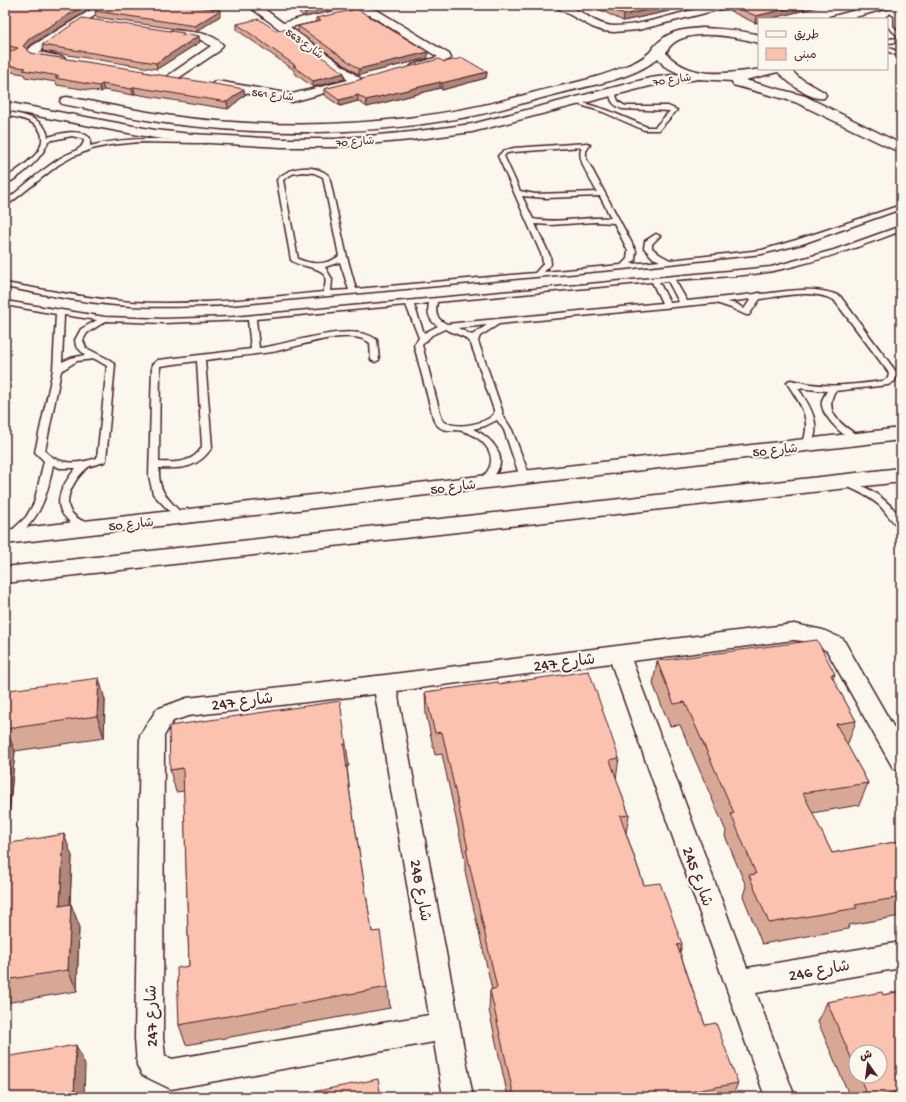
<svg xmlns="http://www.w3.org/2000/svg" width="906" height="1102" viewBox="0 0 906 1102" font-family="'Gochi Hand','Playpen Sans Arabic',sans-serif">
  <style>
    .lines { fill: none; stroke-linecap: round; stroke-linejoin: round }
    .service-casing { stroke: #4a1f2b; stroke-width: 3 }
    .minor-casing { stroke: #4a1f2b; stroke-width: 3 }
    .secondary-casing { stroke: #4a1f2b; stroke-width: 3 }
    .service { fill: #fbf7ec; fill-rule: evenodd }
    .minor { fill: #fbf7ec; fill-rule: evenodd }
    .secondary { fill: #fbf7ec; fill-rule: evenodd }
    .wall { fill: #d8a896; stroke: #4a1f2b; fill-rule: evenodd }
    .shaded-wall { fill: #b0887a; stroke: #4a1f2b }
    .building { fill: #fbc3af; stroke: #4a1f2b }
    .labels { text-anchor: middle; stroke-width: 4; stroke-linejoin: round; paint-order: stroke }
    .far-street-label { font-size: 11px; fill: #4a1f2b; stroke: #fbf7ec }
    .street-label { font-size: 13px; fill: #4a1f2b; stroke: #fbf7ec }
    .near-street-label { font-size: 16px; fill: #4a1f2b; stroke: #fbf7ec }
  </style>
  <rect width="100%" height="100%" fill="#fbf7ec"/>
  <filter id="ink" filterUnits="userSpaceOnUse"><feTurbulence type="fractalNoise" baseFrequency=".025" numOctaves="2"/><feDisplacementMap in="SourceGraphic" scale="8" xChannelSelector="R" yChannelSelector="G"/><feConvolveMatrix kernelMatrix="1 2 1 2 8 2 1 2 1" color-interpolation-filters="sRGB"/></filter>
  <g filter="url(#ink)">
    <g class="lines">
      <defs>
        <path id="service" d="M890,15l3,2v9l8,8v8l-14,1v-4l13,-1 -13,-12v-9z
          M887,47l14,6v4l-14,-6z
          M613,89l3,2c0,8 2,12 10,15h42l9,4 -18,20h-15l-41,-18 -32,-10 3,-2 33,10 40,17h8l15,-16 -48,-2c-9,-4 -12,-8 -12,-18z
          M5,111c16,4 40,6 43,26 13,-4 31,-9 42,1v8c42,-11 74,-5 116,-7l3,2 -3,2h-9l-58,-1 -29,3 -18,4 -18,7 -16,9 -53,42v-6c18,-14 35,-30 54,-42 10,-7 25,-8 25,-20l-12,-3 -24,5c-3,15 -29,38 -43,43v-5c10,-8 21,-14 30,-24 3,-3 6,-8 7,-14 2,-20 -23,-23 -37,-26z
          M587,143l3,2 -4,6v7l50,93 -1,9 -4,4 29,-3 -7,-3 -9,-10 1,-7 11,-7 4,2 -8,8v4l7,6 11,6 92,-10 34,-10 105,-35v4l-99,35 -40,10 -139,15 -393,36c-33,1 -65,3 -98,1 -43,-2 -85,-11 -127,-19v-4c42,7 84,16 126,19 64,4 129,-4 192,-10 12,-30 -20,-21 -32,-32l-14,-80c11,-14 39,-17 52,-4l18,81 9,32 179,-16 8,-9 -1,-8 -44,-100 5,-5 11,-3zM582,147c-7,11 10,34 15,45l-62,2 -15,-3 -16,-35 3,-3 7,-1zM302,172l12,1 9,4 16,79c-12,9 -27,9 -41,3l-15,-79 9,-6zM522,196l24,2 54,-2 11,22c-26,-2 -52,6 -78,1zM595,222l19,1 14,28 -1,8 -6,6 -77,7 7,-8 -1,-8 -15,-32 16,1zM340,262l9,28 -18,1 1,-12 -7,-12z
          M901,226v5c-42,16 -84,31 -128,40 -31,6 -66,6 -98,9l12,21 68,-7 4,-1 3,1c27,-3 53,-9 78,2l57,77 -2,8 -7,4 -53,6c-13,23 10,36 27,47l2,2 -2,2c-12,3 -38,-24 -40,-36 -1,-6 2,-10 5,-15l-29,-3c12,18 25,37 12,59l-3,1 -5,-3c11,-26 -2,-41 -15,-62l1,-2 3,-1c33,9 59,5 92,1l5,-3 1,-5 -55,-73c-23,-11 -49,-4 -74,-1l-11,16h-3l-15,-7 -15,-5 -217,21 -19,12 -2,5 24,69v4l10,16 18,47 -5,3 -5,-3 -16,-47 -7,-10 -12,6 -12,3c18,8 38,28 20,48 -3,3 -7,8 -12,9l-5,-3c3,-4 8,-7 11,-11 13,-19 -8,-37 -25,-41 -6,-2 -13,0 -19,-2 -4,-1 -7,-5 -9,-8l-20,-76 5,-7 -13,-33 -150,14 3,29c30,-3 93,-28 118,-8l2,20 -4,2 -4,-2 -1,-17c-20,-17 -75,5 -98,9 -22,3 -44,5 -67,8l7,87c-13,21 -30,22 -53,21 -1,25 9,30 24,47l2,2 -5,3 -3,-1 -24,-25 -4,-18 3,-111 6,-5 93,-11 -3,-29 -84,3 -58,-2 -19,12 -4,7 3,8 24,12 5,5 -9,95 -2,2c-5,2 -14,3 -17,6 -11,9 -25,31 -16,44 6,8 15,9 20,16l-5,3c-7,-2 -14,-6 -19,-12 -17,-16 -3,-36 9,-51h-16l-7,-3c-5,26 -10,47 -29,65 -4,4 -8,8 -13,9l-5,-3 20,-19 8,-14 10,-42 -9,-9 18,-82 3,-56 -51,-9v-4l100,16 59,2 69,-2 538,-50 63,-17zM668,281l11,21 -9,1 -11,-21zM652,282l10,21 -215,21c-11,-5 -12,-11 -10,-22zM751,299l-7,10 -7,-5 -10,-2zM429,303c-2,10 0,18 9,23l-14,7 -10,-28zM64,315l33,5 -16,9 -6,11 1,6 9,9 -14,3 -9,4zM487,325l-15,10 -14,-7zM445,329l19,8 7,7 23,66v4c-10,11 -41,16 -52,6l-20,-75 10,-10zM95,359l12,7 -10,92c-19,6 -38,8 -52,-7l16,-80 16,-10zM197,361l5,86c-9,16 -26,16 -43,15l1,-96z
          M846,480c22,6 41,19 55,38v10c-6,-2 -16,-17 -22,-23 -11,-9 -23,-15 -36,-20l-2,-2 2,-2z"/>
        <path id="minor" d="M99,5h12l-72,47 24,5 2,2 -2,2 -4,1 -26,-4 -7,-6 6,-6z
          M247,5h12l24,18c29,-8 63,-21 94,-13l72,44 2,4 -9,5 -26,7 -4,-1 -2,-2 2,-2 26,-8 -68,-42 -29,1 -51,11 71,52 2,2 -2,2 -69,19 -79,-15 -2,-2 2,-2 4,-2 75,13 56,-14z
          M552,5c4,0 8,-1 12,0 17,3 31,21 51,21 40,-1 76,-21 115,-21l-1,2 -91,23 -24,2 -11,-1 -11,-4z
          M173,30c15,2 39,1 50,15l-4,6 -42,28h-8l-2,-2 2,-2 42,-29 -10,-6 -32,-5 -1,-2z
          M794,624l29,6 20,9 58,101v31l-8,-3 -66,-117 -16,-9 -17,-2 -162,21 115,307 154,-26v26l-145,25 39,104h-30l-154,-434 -214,28 76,406h-30l-9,-55 -263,47 -29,-14 -5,-10 -2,-27 5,-303 17,-26 30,-11 198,-23zM375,694l54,321 -257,44 -7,-3 -2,-18 1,-302 9,-15 15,-5z"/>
        <path id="secondary" d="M875,5h19l-2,2 -44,12h-20l2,-2z
          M703,28c19,1 38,2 56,7v8c-23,-6 -81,-19 -93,10 25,28 63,20 96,16 9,-1 19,0 28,0l8,8 26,15 2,3 -2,3c-14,3 -37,-17 -46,-26l-33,8 60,16 96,48v9l-106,-51 -62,-17 -1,-4 -33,-2 -49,7 -178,46 -61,8 -76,7h-53l-91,-5 -36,-4 -150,-28v-8l150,28 36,4 91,5h53l76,-7 61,-8 178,-46 30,-4 -16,-8 -6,-8c-24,21 -67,27 -97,35 -33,8 -65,19 -99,25 -90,16 -182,18 -272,8 -42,-4 -82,-14 -123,-21l-5,-1 -2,-3 2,-3 5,-1c40,7 80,16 120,21 113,13 231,7 341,-24 32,-9 67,-14 98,-28 8,-3 16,-7 23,-13 4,-4 6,-9 11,-12 11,-11 28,-12 43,-13z
          M901,428v12l-896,104v-14z
          M901,468v14l-896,101v-16z"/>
      </defs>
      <!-- service casing -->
      <use href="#service" class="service-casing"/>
      <!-- minor casing -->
      <use href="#minor" class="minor-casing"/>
      <!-- secondary casing -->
      <use href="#secondary" class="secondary-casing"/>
      <!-- service -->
      <use href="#service" class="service"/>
      <!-- minor -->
      <use href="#minor" class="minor"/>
      <!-- secondary -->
      <use href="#secondary" class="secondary"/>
    </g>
    <!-- wall -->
    <path class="wall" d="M5,5l26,40 -4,4 4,4 4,1 109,18 101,23 -17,14 -93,-15 -2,1 -29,-5 -3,2 -44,-7 -1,-3 -31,-5 -1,-3 -19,-3v-16l5,-3 -5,-1z
      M288,5h58v3l-41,9z
      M590,5h82l-3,6 -46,10z
      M727,5h98l-56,14h-10v3l-4,1 -29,-14z
      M95,11l125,5 -24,16 -100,-15z
      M316,18l112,40 -69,17 -61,-43v-6l18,-4z
      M237,24l107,49 1,6 -32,8 -19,-14v-3l-57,-40z
      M184,35l16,7 -43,27 -114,-18 -1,-6z
      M444,62l43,10 -1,6 -44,12 -2,-2 -73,19 -9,-6 -18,5 -16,-11v-6z
      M657,661l178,13 -2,5 23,42 -8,22h-2l22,40 -9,22 -47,8 20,40 69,-12v75l-52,9 -1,4 -86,15 -19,-48 3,-10 -21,-50 1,-5 -46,-106 -10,1 -17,-42z
      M499,684l120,74 -3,21 13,36 -3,18 18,52 38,59 -2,9 25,72 33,58 -6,14h-224l-19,-87 1,-20 2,-1 -27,-118v-11l-23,-106 -7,1 -9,-41 -1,-22z
      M5,686l6,4 94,10 -1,38 -89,13 -9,92 66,13 -2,48 9,21 -2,66 -72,12z
      M346,744l3,22h-2l3,29 22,137 16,55 2,21 -204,37 -7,-20 10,-59 -5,-175 -8,1 -6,-22z
      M901,991v106h-51l-32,-75 9,-20 56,-7zM856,1052l24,24h-24z"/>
    <!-- shaded-wall -->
    <path class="shaded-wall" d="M85,5h12l-66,40 -7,7 -1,-6 7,-8z
      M332,5h14v3l-41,9v-6z
      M670,5h2l-3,6 -46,10 1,-6z
      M802,5h23l-56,14h-10v3l-4,1 1,-7z
      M220,10v6l-24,16 -1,-6z
      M199,36l1,6 -43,27 -1,-6z
      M428,52v6l-69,17v-6z
      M487,72l-1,6 -44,12v-7z
      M344,73l1,6 -32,8v-6z
      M440,82v6l-73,19 -1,-7z
      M102,84l2,6 -3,2 -2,-6z
      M134,87l1,7 -2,1 -1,-6z
      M244,89l1,6 -17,14 -1,-7z
      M358,95v6l-18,5 -1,-6z
      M99,678l6,22 -1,38 -7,-22z
      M6,729l9,22 -10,109v-122z
      M64,834l8,22 -3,71 -9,-21z
      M71,904l8,21 -2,66 -9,-21z
      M76,1045l9,20 -1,32h-10z"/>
    <!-- building -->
    <path class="building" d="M5,5h80l-55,33 -7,8 8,7 4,1 109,17 -1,1 101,17 -17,13 -93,-15 -2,2 -30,-5 -3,2 -44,-8 4,-2 -36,-6 3,-2 -21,-3v-10l13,-7 -13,-3z
      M103,5h83l34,5 -25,16 -100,-15z
      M296,5h36l-27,6z
      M603,5h67l-46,10z
      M731,5h71l-46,11z
      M357,9l71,43 -69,17 -61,-43 23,-5 -5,-3z
      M82,18l102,15 -3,3 7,-2 11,2 -43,27 -114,-18z
      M259,19l17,12 8,-2 60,44 -31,8 -20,-15h3l-59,-42z
      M463,58l24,14 -45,11 -2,-1 -74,18 -8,-5 -19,5 -15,-11 115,-30 5,3z
      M817,640l18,34 -4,1 25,46 -20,3 32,59 -65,10 29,60 69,-12v56l-46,8 2,3 -88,15 -20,-48 7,-1 -25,-60 3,-1 -49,-111 -11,2 -17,-43z
      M589,671l30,87 -9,2 19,55 -9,1 24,69 16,-2 22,61 -5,1 28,80 11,-2 22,60 -75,14h-149l-24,-107 7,-2 -31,-139h2l-26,-117 -7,1 -10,-41 73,-10 1,2z
      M99,678l-2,38 -91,13 -1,9v-52l4,-1v5z
      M340,701l6,43h-2l6,51 22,137 8,-1 8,56 -209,38 -2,-57 12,-2 -6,-198 -13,2 -1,-44z
      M64,834l-4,72 11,-2 -3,66 -63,10v-136z
      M901,991v100l-30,6h-3l-9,-21h21v-24h-24v17l-29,-67 55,-10 1,3z
      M76,1045l-2,52h-69v-40z
      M378,1079l3,18h-94z"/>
  </g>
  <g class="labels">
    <!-- far-street labels -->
    <g class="far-street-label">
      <text transform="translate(305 43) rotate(36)" y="4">شارع 563</text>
      <text transform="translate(672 79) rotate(-8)" y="4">شارع 70</text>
      <text transform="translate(273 94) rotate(7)" y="4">شارع 561</text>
      <text transform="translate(355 141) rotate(-4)" y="4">شارع 70</text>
    </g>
    <!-- street labels -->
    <g class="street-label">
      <text transform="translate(775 449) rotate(-6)" y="5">شارع 50</text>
      <text transform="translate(453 486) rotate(-7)" y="5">شارع 50</text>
      <text transform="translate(131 523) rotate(-6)" y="5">شارع 50</text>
    </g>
    <!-- near-street labels -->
    <g class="near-street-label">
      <text transform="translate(564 661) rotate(-7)" y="6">شارع 247</text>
      <text transform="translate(242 700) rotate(-7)" y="6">شارع 247</text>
      <text transform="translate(699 876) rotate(70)" y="6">شارع 245</text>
      <text transform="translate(422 890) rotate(80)" y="6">شارع 248</text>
      <text transform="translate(819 969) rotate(-10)" y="6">شارع 246</text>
      <text transform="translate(150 1016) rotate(-91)" y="6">شارع 247</text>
    </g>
  </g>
  <!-- margin -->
  <rect width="906" height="1102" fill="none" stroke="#fbf7ec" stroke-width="20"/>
  <rect x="10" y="10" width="886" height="1082" fill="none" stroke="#4a1f2b" stroke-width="1.5" filter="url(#ink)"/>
  <!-- legend -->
  <rect x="758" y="18" width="130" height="52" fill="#fbf7ec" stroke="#b4a19f"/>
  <rect x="766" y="31" width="20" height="6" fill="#fbf7ec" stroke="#b4a19f"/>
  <text x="794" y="38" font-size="12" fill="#4a1f2b">طريق</text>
  <rect x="766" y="48" width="20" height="12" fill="#fbc3af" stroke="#b4a19f"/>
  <text x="794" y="58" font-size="12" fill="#4a1f2b">مبنى</text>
  <!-- north arrow -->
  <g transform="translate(868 1064) rotate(346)"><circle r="19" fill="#fbf7ec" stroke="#b4a19f"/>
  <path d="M0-3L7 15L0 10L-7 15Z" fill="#4a1f2b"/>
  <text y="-6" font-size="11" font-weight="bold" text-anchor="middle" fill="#4a1f2b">ش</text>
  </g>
</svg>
